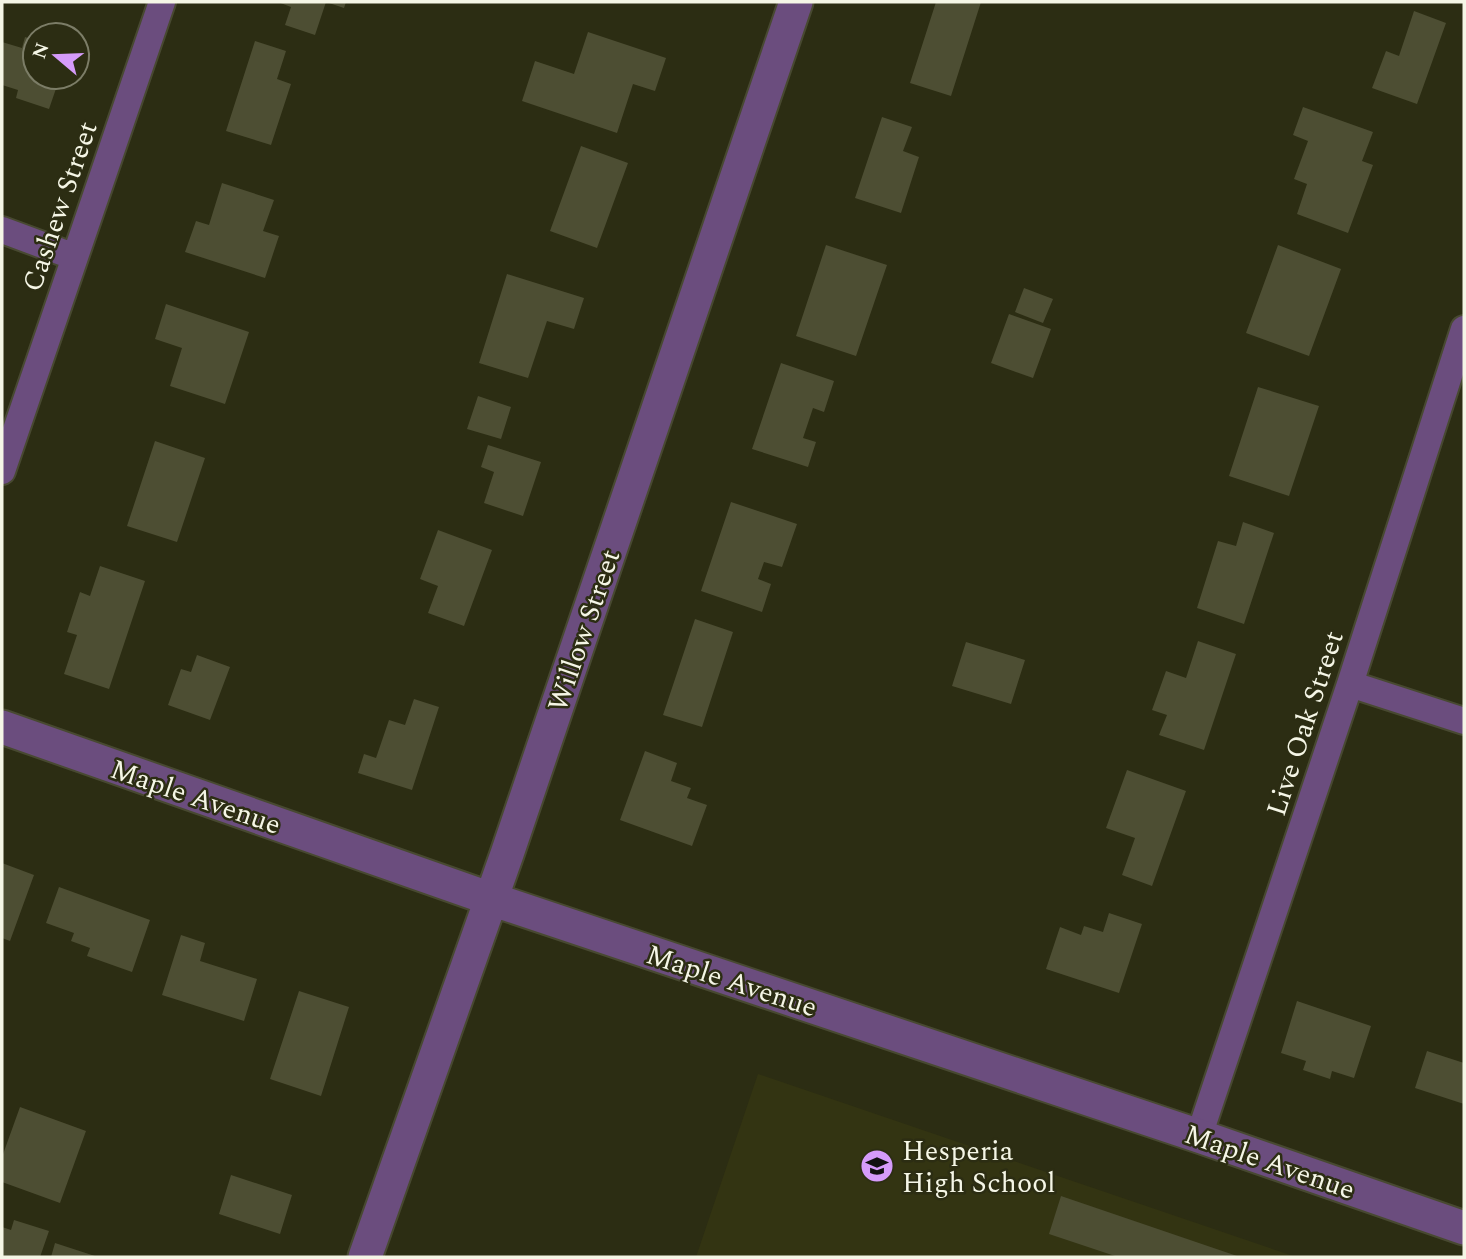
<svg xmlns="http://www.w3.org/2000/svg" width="1466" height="1259" viewBox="0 0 1466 1259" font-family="Spectral,serif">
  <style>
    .built { fill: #333412 }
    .building { fill: #4d4e33 }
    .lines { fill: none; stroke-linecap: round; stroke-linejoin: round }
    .minor-casing { stroke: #484931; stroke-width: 30 }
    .tertiary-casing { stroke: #484931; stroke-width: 37 }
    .minor { stroke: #6b4d7e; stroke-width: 26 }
    .tertiary { stroke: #6b4d7e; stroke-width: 33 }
    .labels { text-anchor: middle; stroke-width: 5; stroke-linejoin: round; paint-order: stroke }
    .street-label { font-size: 28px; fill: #f5f6e6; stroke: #2c2d13 }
    .poi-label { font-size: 28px; fill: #f5f6e6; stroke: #2c2d13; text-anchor: start }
  </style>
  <rect width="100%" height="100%" fill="#2c2d13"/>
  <!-- built -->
  <path class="built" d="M758,1074l538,183h-600z"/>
  <!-- building -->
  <path class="building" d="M278,2h68l-2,6 -18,-6 -11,33 -30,-10 6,-18z
    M936,2h45l-30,94 -41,-13z
    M1414,11l32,12 -29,81 -45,-16 14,-37 13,5z
    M588,32l78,26 -11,33 -22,-7 -16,49 -95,-32 13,-40 39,13z
    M25,37l10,3v37h25l-11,32 -33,-11 2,-8 -16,-5v-43l20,6z
    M255,41l31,10 -9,28 14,5 -20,61 -45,-14z
    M1303,107l70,25 -11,29 11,4 -25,68 -51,-19 10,-30 -13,-5 14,-38 -15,-6z
    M882,117l30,10 -9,24 16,6 -18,56 -46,-15z
    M581,146l47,17 -31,85 -47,-17z
    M222,183l52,17 -11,31 16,5 -14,42 -80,-26 11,-31 13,4z
    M826,245l61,20 -31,91 -60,-20z
    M1278,245l63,24 -32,87 -63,-23z
    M507,274l77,24 -10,31 -27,-8 -19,57 -49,-15z
    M1024,288l29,11 -10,24 -28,-11z
    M166,304l83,28 -24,72 -55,-18 12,-38 -27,-9z
    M1009,314l42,15 -18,49 -42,-15z
    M781,363l53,18 -10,31 -11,-4 -10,30 13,4 -8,25 -56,-18z
    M1258,387l61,19 -30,90 -60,-20z
    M478,396l33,11 -10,32 -34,-10z
    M155,441l50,17 -28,84 -50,-16z
    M488,445l53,17 -18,54 -39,-13 10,-31 -13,-5z
    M731,502l66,22 -15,43 -18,-5 -6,17 13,5 -9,28 -61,-21z
    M1243,522l31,11 -30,91 -47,-16 21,-67 18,5z
    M438,530l54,20 -28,76 -36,-13 10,-27 -18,-7z
    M100,566l45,15 -36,108 -45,-15 13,-39 -10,-3 13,-40 10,4z
    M695,619l38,13 -31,95 -39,-12z
    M1198,641l38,13 -32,96 -45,-15 8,-20 -15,-5 14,-39 20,7z
    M966,642l59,18 -14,44 -59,-18z
    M197,655l33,12 -20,53 -42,-15 13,-36 10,3z
    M414,699l25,8 -27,83 -54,-17 6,-19 12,4 13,-38 16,5z
    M645,751l32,12 -6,18 20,7 -4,10 20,7 -15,41 -72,-26z
    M1127,770l59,21 -34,95 -30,-11 13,-37 -29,-10z
    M2,863l32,12 -24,66 -8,-3z
    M59,887l91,33 -18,52 -45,-16 3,-8 -19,-7 3,-8 -28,-10z
    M1109,913l33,11 -23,69 -73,-24 14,-42 21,8 3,-9 19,6z
    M181,935l24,8 -5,18 57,18 -13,42 -82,-26z
    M299,991l50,16 -28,89 -51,-17z
    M1297,1001l74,25 -17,52 -22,-7 -2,8 -27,-9 3,-9 -25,-8z
    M1427,1051l37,12v41l-49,-16z
    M20,1107l66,24 -26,72 -58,-21v-25z
    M231,1175l61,20 -12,39 -61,-20z
    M1061,1196l179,61h-122l-69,-23z
    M14,1220l35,11 -9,26h-38v-30l9,3z
    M55,1243l43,14h-47z"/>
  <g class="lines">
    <defs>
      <path id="minor" d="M2,230l73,27
        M2,471l160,-469
        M1350,684l114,37
        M1199,1136l151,-452 114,-355"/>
      <path id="tertiary" d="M2,727l489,172 708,237 265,92
        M365,1257l142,-403 289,-852"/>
    </defs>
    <!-- minor casing -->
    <use href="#minor" class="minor-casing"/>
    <!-- tertiary casing -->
    <use href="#tertiary" class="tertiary-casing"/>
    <!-- minor -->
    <use href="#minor" class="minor"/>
    <!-- tertiary -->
    <use href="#tertiary" class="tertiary"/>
  </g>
  <!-- icons -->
  <defs>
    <symbol id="school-disc" viewBox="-11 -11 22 22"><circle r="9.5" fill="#d59bfa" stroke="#2c2d13"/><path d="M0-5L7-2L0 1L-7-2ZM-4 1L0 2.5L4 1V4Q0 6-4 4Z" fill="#111"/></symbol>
  </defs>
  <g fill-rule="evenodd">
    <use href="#school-disc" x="858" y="1147" width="38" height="38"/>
  </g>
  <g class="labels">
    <!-- street labels -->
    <g class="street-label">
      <text transform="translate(59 206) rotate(-71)" y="10">Cashew Street</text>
      <text transform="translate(583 630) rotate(-71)" y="10">Willow Street</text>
      <text transform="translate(1304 723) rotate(-72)" y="10">Live Oak Street</text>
      <text transform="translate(196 796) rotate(19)" y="10">Maple Avenue</text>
      <text transform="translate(732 980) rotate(18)" y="10">Maple Avenue</text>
      <text transform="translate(1270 1161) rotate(19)" y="10">Maple Avenue</text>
    </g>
    <!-- poi labels -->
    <g class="poi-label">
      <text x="902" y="1160">Hesperia<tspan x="902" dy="32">High School</tspan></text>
    </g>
  </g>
  <!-- border -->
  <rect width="1466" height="1259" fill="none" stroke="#f5f6e6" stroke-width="7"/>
  <!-- north arrow -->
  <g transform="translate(56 56) rotate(289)"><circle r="33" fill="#2c2d13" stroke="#7c7d67" stroke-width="2"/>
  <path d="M0-5L12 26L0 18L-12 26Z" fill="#d59bfa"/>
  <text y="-10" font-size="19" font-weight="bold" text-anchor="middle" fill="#f5f6e6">N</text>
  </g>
</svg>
